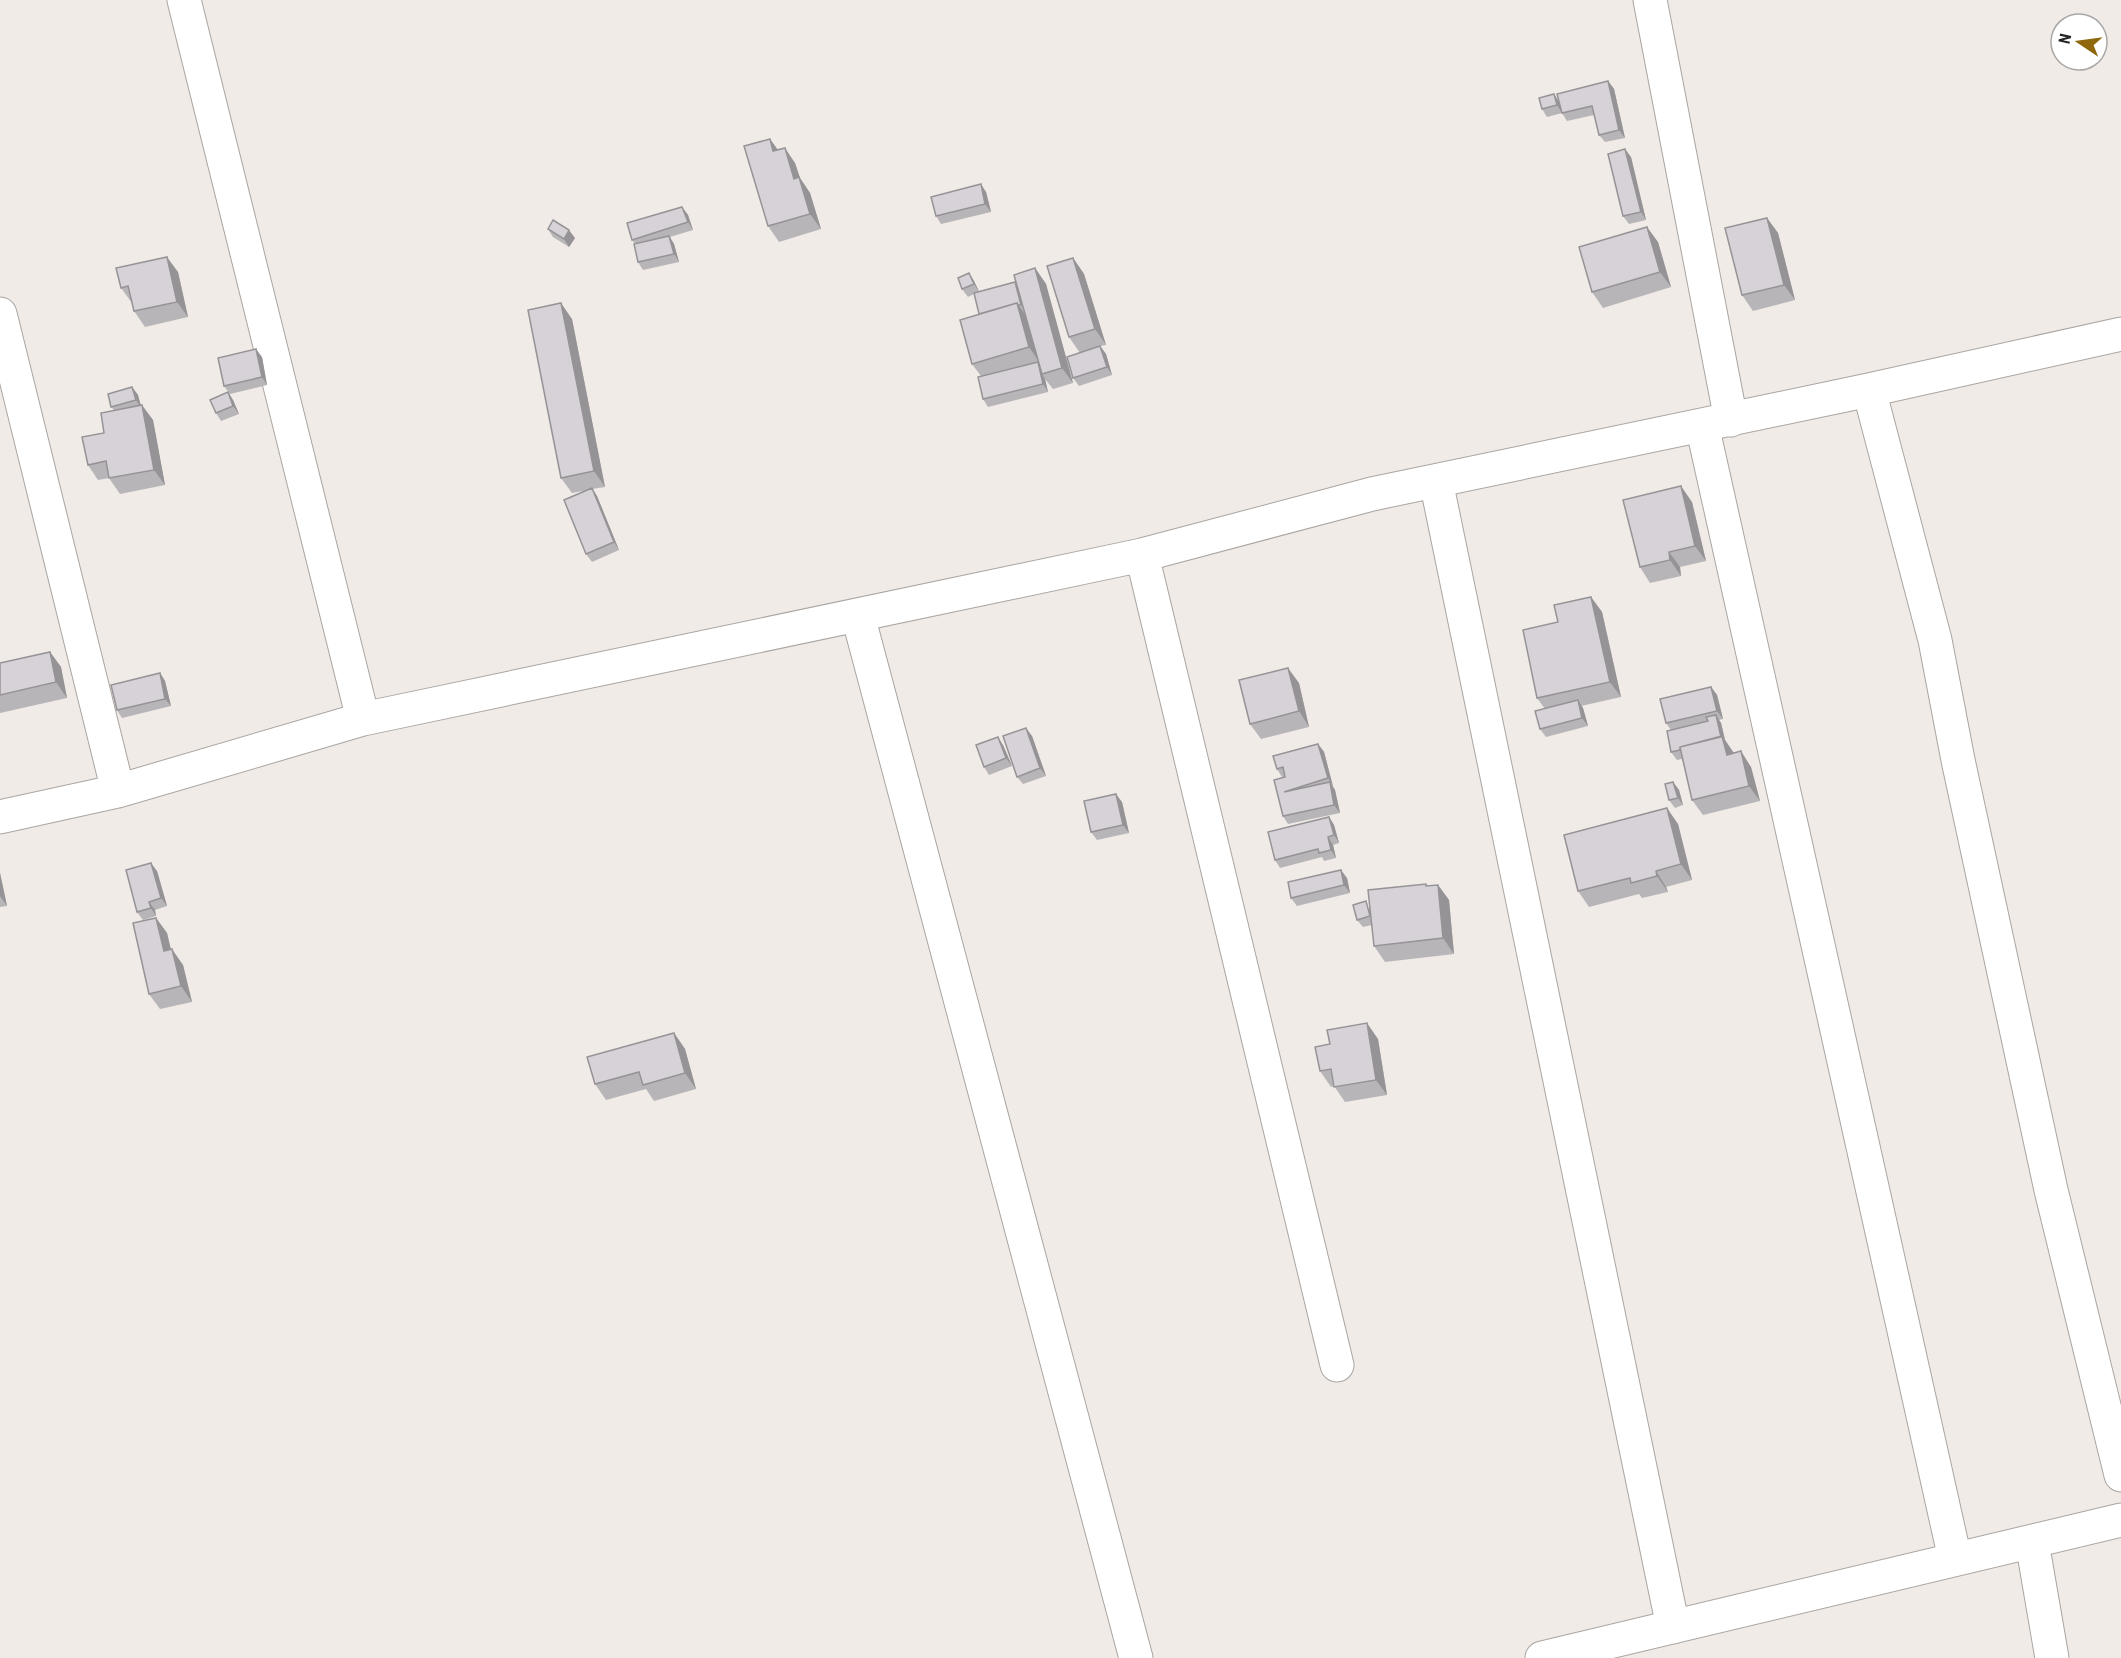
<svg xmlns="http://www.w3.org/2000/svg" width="2121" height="1658" viewBox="0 0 2121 1658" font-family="'Roboto Condensed',sans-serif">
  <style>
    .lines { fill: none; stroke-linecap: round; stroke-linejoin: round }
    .minor-casing { stroke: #aaa5a1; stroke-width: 35 }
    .minor { stroke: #fff; stroke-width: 33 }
    .wall { fill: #b8b5b9 }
    .shaded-wall { fill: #969396 }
    .building { fill: #d6d2d7; stroke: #969396; stroke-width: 1.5 }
  </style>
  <rect width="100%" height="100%" fill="#f1ebe7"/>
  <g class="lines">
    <defs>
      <path id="minor" d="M184,0l179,719
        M1650,0l81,420
        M0,314l118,477
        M1869,390l66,250 23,120 93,430 70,285
        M1702,425l253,1134
        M1436,481l237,1146
        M1142,555l195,810
        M858,616l278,1042
        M0,817l118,-26 245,-72 779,-164 230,-61 497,-104 252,-56
        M2032,1542l20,116
        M1542,1658l579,-138"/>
    </defs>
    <!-- minor casing -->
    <use href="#minor" class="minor-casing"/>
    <!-- minor -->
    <use href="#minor" class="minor"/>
  </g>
  <!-- wall -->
  <path class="wall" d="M1608,81l6,8 11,49 -20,4 -6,-7 -5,-20 -27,6 -5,-8 -15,4 -5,-8 12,-15 5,8z
    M770,139l7,11 18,13 5,15 10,15 11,36 -42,13 -11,-16z
    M1631,157l15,63 -17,4 -6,-8z
    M986,192l5,20 -50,12 -5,-8z
    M682,207l6,8 5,15 -23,7 4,7 5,18 -36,8 -5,-8 -3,-18 -3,-4z
    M1767,218l11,15 17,67 -42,11 -11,-16z
    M548,229l27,9 -6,9 -16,-10z
    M1658,242l13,45 -68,21 -11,-16z
    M1073,258l11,16 22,71 -6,1 6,8 6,21 -33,11 -6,-8 7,-25 -11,-16z
    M1035,268l11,16 27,99 -20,6 -8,-10 3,13 -60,15 -5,-8 -2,-23 -9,-12 7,-50 -5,-20 -6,3 -6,-8 7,-16 5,8 5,10 36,-9z
    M178,272l10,45 -43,10 -11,-16 -2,-8 -11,-15z
    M572,319l33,168 -13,2 5,7 22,54 -27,12 -6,-8 2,-64 -16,3 -11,-15z
    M262,357l5,28 -37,9 -6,-8z
    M132,387l6,8 3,10 12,15 12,65 -45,9 -11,-16 -11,2 -10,-15 16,-32 10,-23 -3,-3z
    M228,392l5,8 6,14 -18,7 -5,-8z
    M1692,502l14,59 -26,6 1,9 -31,7 -10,-16z
    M1591,597l11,15 19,85 -40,9 2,2 5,18 -42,11 -6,-8 5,-20 -8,-11z
    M50,652l11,15 6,31 -67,15v-50z
    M160,673l5,8 6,25 -49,12 -5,-8z
    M1299,683l10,44 -48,12 -11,-15z
    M1711,687l6,8 6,24 -4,1 2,3 4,17 9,13 17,14 9,34 -57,14 -11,-15 -10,-41 -5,1 -6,-8v-22l-5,-7z
    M1032,736l14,40 -23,8 -6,-7z
    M1318,744l6,8 9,35 2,3 5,23 -52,11 -5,-8 -1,-39 -5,-8z
    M1003,745l9,21 -23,9 -5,-8z
    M1673,782l6,8 4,15 -8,3 -6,-8z
    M1122,802l7,31 -32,7 -6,-8z
    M1329,817l5,8 5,18 -6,2 3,13 -12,3 -2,-4 -42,11 -5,-8z
    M1678,824l14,56 -26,7 2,5 -26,6 -3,-4 -50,13 -11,-16z
    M157,871l10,35 -12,4 1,6 -13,4 -6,-8z
    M0,873l7,33 -7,1z
    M1347,878l3,15 -53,13 -6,-8z
    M1438,885l11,15 5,54 -69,8 -11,-16 -2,-21 -9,2 -6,-7 13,-12 58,-22z
    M156,918l11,15 4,17 12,15 9,37 -32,7 -11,-15z
    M674,1033l11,16 11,40 -42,12 -8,-12 -40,11 -11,-16z
    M1378,1039l9,56 -42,7 -11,-16 -3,1 -11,-16z"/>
  <!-- shaded-wall -->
  <path class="shaded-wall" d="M1608,81l6,8 11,49 -6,-8z
    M1554,94l5,8 3,11 -5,-8z
    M770,139l11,15 -8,-3z
    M785,148l10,15 5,15 10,15 11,36 -11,-15 -16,-35z
    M1625,149l6,8 15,63 -5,-8z
    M981,184l5,8 5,20 -6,-8z
    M682,207l6,8 5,15 -5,-8z
    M1767,218l11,15 17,67 -11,-15z
    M1647,227l11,15 13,45 -11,-15z
    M569,230l6,8 -6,9 -5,-8z
    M669,236l5,8 5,18 -5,-8z
    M167,257l11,15 10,45 -11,-15z
    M1073,258l11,16 22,71 -11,-16z
    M1035,268l11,16 27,99 -11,-15z
    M969,273l5,8 5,11 -5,-8z
    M561,303l11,16 33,168 -11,-16z
    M1017,303l11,16 12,44 -11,-16z
    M1100,346l6,8 6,21 -5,-8z
    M256,349l6,8 5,28 -5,-8z
    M1038,362l4,12 3,5 3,13 -5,-8z
    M132,387l6,8 3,13 -5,-8z
    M228,392l5,8 6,14 -6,-8z
    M142,405l11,15 12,65 -11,-15z
    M1681,486l11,16 14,59 -11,-15z
    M592,488l5,8 22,54 -5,-8z
    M1669,552l11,15 1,9 -11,-16z
    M1591,597l11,15 19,85 -11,-15z
    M50,652l11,15 6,31 -11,-16z
    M1288,668l11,15 10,44 -10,-16z
    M160,673l5,8 6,25 -6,-7z
    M1711,687l6,8 6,24 -6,-8z
    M1578,700l5,8 5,18 -6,-8z
    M1716,715l5,8 4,17 8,12 5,19 -11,-16 -6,-15z
    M1026,728l6,8 14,40 -6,-8z
    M998,737l5,8 9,21 -6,-8z
    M1318,744l6,8 9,34 -5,-8z
    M1741,751l10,16 9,34 -11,-15z
    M1330,782l5,8 5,23 -6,-8z
    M1673,782l6,8 4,15 -5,-7z
    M1116,794l6,8 7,31 -6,-8z
    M1667,808l11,16 14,56 -11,-16z
    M1329,817l5,8 5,18 -5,-8z
    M1328,837l5,8 3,13 -5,-8z
    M151,863l6,8 10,35 -6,-8z
    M1341,870l6,8 3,15 -6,-8z
    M1656,871l10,16 2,5 -11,-16z
    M0,873l7,33 -7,-10z
    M1438,885l11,15 5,54 -11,-16z
    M149,902l6,8 1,6 -5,-8z
    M156,918l11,15 8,34 -11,-16z
    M172,949l11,16 9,37 -11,-16z
    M1367,1023l11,16 9,56 -11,-15z
    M674,1033l11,16 11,40 -11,-16z"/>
  <!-- building -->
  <path class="building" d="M1608,81l11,49 -20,5 -7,-29 -30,7 -5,-19z
    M1554,94l3,11 -15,4 -3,-11z
    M770,139l3,12 12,-3 9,31 5,-2 11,37 -42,12 -24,-80z
    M1625,149l16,63 -18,4 -15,-62z
    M981,184l4,20 -49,12 -5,-19z
    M682,207l6,15 -56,18 -5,-17z
    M1767,218l17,67 -42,10 -17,-67z
    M553,220l16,10 -5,9 -16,-10z
    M1647,227l13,45 -68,20 -13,-45z
    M669,236l5,18 -36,8 -4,-18z
    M167,257l10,45 -43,9 -6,-25 -7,2 -5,-20z
    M1073,258l22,71 -26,8 -22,-71z
    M1035,268l27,100 -20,6 -28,-99z
    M969,273l5,11 -12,5 -4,-11z
    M1015,282l6,23h-3l-1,-2 -38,11 -5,-21z
    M561,303l33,168 -33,7 -33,-168z
    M1017,303l12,44 -57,17 -12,-44z
    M1100,346l7,21 -34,11 -6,-21z
    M256,349l6,28 -38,9 -6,-28z
    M1038,362l5,22 -60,15 -5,-22z
    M132,387l4,13 -25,7 -3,-13z
    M228,392l5,14 -17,7 -6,-13z
    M142,405l12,65 -45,8 -3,-17 -18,4 -6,-28 22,-4 -3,-20z
    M1681,486l14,60 -26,6 1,8 -30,7 -17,-67z
    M592,488l22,54 -28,12 -22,-54z
    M1591,597l19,85 -73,16 -14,-68 35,-8 -4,-17z
    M50,652l6,30 -56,13v-32z
    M1288,668l11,43 -49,13 -11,-44z
    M160,673l5,26 -48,11 -6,-25z
    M1711,687l6,24 -51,12 -6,-24z
    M1578,700l4,18 -42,11 -5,-18z
    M1716,715l5,22 -41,10v3l-9,2 -4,-21 41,-10 -2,-4z
    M1026,728l14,40 -23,9 -14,-41z
    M1722,736l5,19 14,-4 8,35 -57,14 -12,-53z
    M998,737l8,21 -22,9 -8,-22z
    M1318,744l10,34 -44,14 46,-10 4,23 -51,11 -9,-36 11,-3 -2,-10 -6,2 -4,-13z
    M1673,782l5,16 -9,2 -4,-16z
    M1116,794l7,31 -32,7 -7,-31z
    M1667,808l14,56 -25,7 1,5 -26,7 -1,-5 -52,13 -14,-56z
    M1329,817l5,18 -6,2 3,13 -12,3 -1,-4 -43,11 -7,-28z
    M151,863l10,35 -12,4 2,6 -14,4 -11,-42z
    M1341,870l3,15 -53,13 -3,-16z
    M1426,884v2l12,-1 5,53 -69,8 -6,-56z
    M1366,901l4,15 -13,4 -4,-15z
    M156,918l8,33 8,-2 9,37 -32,8 -16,-71z
    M1367,1023l9,57 -42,7 -3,-18 -11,2 -5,-24 15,-3 -3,-14z
    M674,1033l11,40 -42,12 -4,-13 -44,12 -8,-27z"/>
  <!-- north arrow -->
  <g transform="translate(2079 42) rotate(283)"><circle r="28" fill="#ffffff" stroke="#a9a8a7" stroke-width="1.5"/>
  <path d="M0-4.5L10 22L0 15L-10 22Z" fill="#8f680d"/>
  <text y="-9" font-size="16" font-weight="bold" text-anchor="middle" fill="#272523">N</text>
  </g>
</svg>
